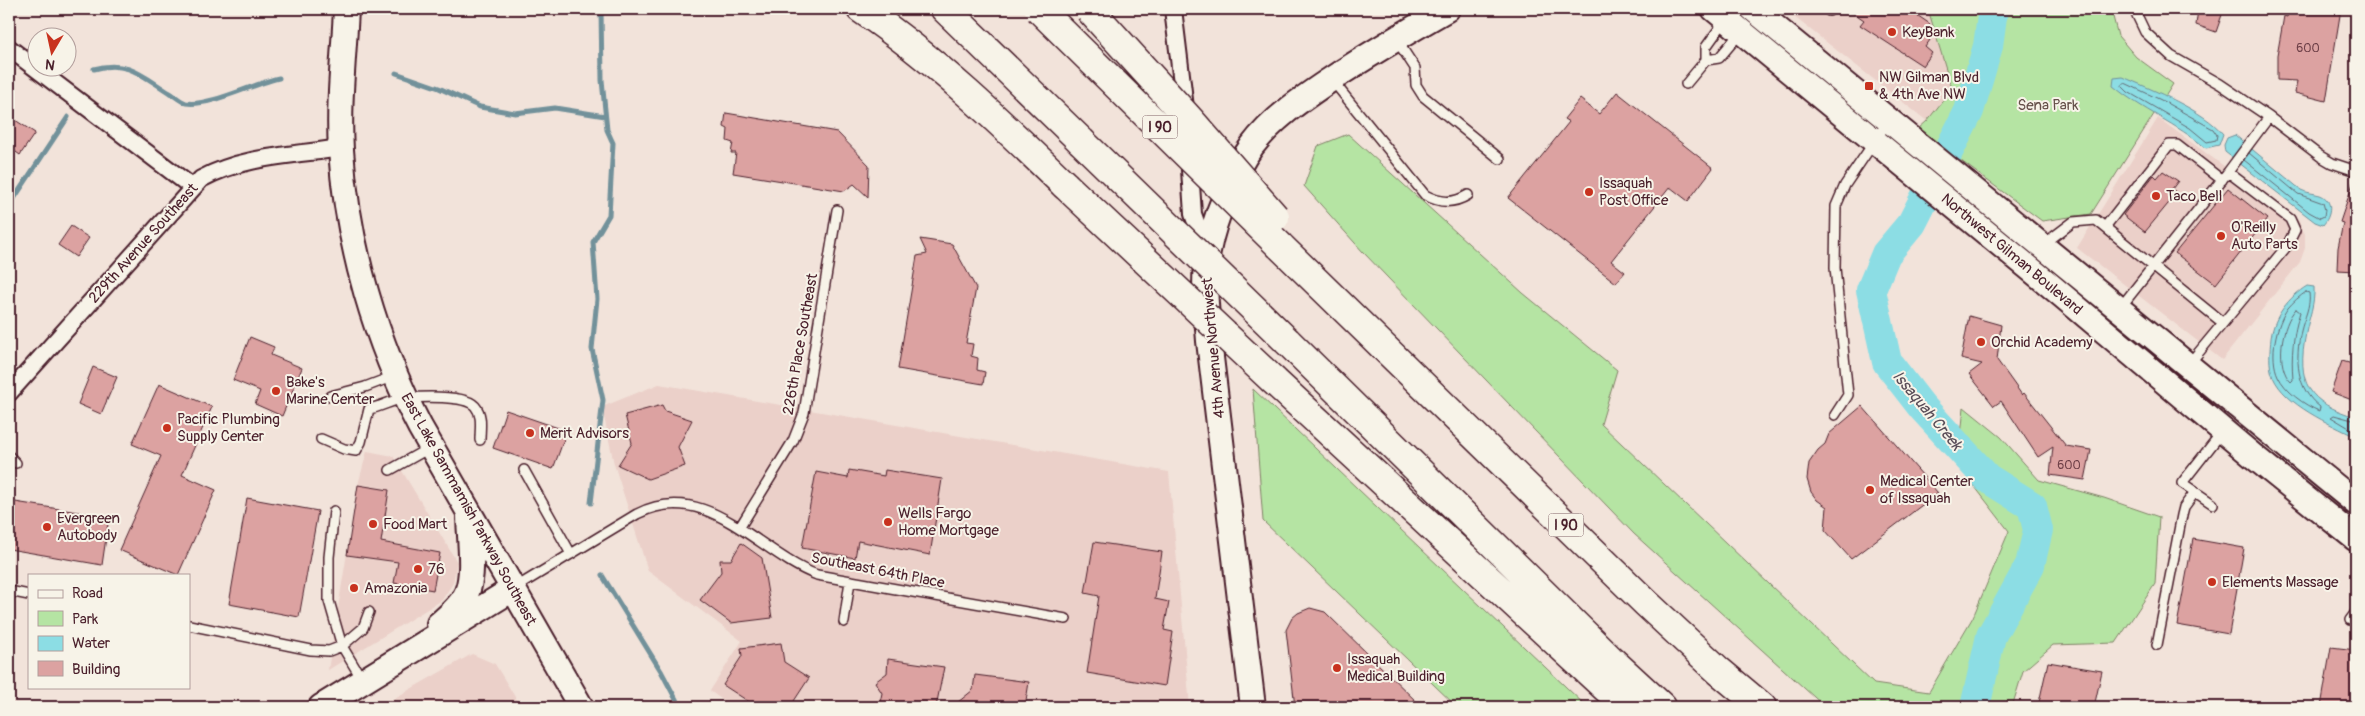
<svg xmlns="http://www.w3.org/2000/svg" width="2365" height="716" viewBox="0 0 2365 716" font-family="Pangolin,sans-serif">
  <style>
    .built { fill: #ebd0c9 }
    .green { fill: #b5e4a3; stroke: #808267 }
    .water { fill: #8cdde4; stroke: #72919a }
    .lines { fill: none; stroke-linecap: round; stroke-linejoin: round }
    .shore { stroke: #646b75; stroke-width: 1 }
    .stream { stroke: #72919a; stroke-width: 5 }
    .river { stroke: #8cdde4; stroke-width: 30 }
    .building { fill: #dca2a1; stroke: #4a1f2b }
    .lane-casing { stroke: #4a1f2b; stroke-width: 12 }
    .street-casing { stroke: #4a1f2b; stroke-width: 20 }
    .secondary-casing { stroke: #4a1f2b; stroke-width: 28 }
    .highway-casing { stroke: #4a1f2b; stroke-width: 31 }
    .lane { stroke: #f7f3e8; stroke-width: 9 }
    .street { stroke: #f7f3e8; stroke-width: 16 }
    .secondary { stroke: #f7f3e8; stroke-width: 24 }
    .highway { stroke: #f7f3e8; stroke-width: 28 }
    .highway-bridge-casing { stroke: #4a1f2b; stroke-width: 31; stroke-linecap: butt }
    .highway-bridge { stroke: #f7f3e8; stroke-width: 28 }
    .poi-dot { fill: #c8321e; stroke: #f7f3e8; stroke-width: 2 }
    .labels { text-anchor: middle; stroke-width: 4; stroke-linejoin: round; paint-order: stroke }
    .number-label { font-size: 12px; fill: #6e4048 }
    .shield { fill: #f7f3e8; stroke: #7e5f64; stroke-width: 1 }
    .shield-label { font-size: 14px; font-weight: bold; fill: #4a1f2b }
    .poi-label { font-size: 15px; fill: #4a1f2b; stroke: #f7f3e8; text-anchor: start }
    .park-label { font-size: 15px; fill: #655049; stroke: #f7f3e8 }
    .street-label { font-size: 15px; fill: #4a1f2b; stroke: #f7f3e8 }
    .water-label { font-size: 16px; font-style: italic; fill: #5a4e59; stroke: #f7f3e8 }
  </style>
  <rect width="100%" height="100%" fill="#f2e3da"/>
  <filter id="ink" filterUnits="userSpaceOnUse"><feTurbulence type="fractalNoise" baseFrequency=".02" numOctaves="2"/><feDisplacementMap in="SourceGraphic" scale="10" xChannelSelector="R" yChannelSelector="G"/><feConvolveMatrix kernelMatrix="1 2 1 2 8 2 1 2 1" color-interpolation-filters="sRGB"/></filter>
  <g filter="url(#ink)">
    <!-- built -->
    <path class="built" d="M1784,9h144l24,80 -25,32z
      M2158,118l141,103 6,13v14l-5,14 -78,98 -145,-112z
      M659,384l510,88 21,235h-458l-22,-16 32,-50 -94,-70 -34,-107 -12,-57z
      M367,451l26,5 64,106 -4,21 -11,17 -114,70 30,-185z
      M472,654l23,10 26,43h-142z"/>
    <!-- green -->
    <path class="green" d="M1928,9h183l7,27 18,21 37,27 -82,130 -49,7 -124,-92 9,-8 25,-32z
      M1348,134l175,159 94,77 -16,54 273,260 55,8 44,-75 36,-86 -51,-66 6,-58 37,30 38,43 65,18 55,19 -4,67 -39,59 -63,2 -30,26 -11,36h-187l-191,-173 -271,-282 -59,-66 14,-40z
      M1253,389l334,318h-130l-194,-186z"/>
    <!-- water -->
    <path class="water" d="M2123,77c28,12 82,34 100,57l-4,11 -13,3c-29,-24 -64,-38 -93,-62l1,-8z
      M2235,135l66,55c6,3 12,3 19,5 14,5 11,21 3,30l-8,-3 -90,-70 -1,-7 3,-7z
      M2307,286l7,1c1,17 -5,30 -8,46 -10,50 2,70 50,84v20c-26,-13 -71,-32 -83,-60 -5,-12 -3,-27 -2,-39 3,-22 18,-41 36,-52z"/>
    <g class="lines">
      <!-- shore -->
      <path class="shore" d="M2125,83l36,17 52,29 4,6 -1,5 -9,2 -17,-14 -62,-36 -6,-6z
        M2244,160l65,52 11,6 4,-2 1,-6 -2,-7 -25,-9 -49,-41
        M2306,292l3,1c2,13 -5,25 -8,38 -6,28 -5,58 19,76l-1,4c-15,-6 -34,-20 -41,-35 -9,-19 -2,-52 10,-68 5,-6 12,-12 18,-16z
        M2296,309l4,3c-7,23 -9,43 -7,68l-2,2c-16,-15 -10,-58 5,-73z
        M2356,421l-22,-6 -3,2 25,15"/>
      <!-- stream -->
      <path class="stream" d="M94,69c33,-10 50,8 76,24 5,3 11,9 16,10 23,4 69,-20 93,-25
        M396,73l43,15 41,19 35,6 40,-5 50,8
        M9,206l59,-89
        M591,503l12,-103 -11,-51 5,-50 -4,-57 16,-27 4,-72 -6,-13 -5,-50 -1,-71
        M602,575l59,96 19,36"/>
      <!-- river -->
      <path class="river" d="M1975,707l16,-71 39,-71 8,-35 -6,-24 -45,-28 -65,-71 -35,-45 -16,-72 15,-36 26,-31 57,-112 19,-65 5,-37"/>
    </g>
    <!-- building -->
    <path class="building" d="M1848,9h60l22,15 -7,11 7,5 -5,7 7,6 -9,13 -63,-41 4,-5z
      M2198,9h26l-8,23 -20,-7z
      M2289,9h52l-15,92 -31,-8 2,-12 -20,-1v-24l7,-40 3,1z
      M1617,92l96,76 -25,33 -18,-14 -59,74 14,11 -9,11 -108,-85 61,-76 -5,-3 16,-20 19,15z
      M726,113l111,19 32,33 -1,32 -14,-13 -10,7 -111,-18 3,-20h-5l2,-10 -6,-2 1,-12 -4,-2z
      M9,116l26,17 -15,22 -11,-8z
      M2163,171l15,10 -6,8 5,4 -32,39 -22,-17 31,-40 3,3z
      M2354,180h2v91l-19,-1 1,-22 5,-25 -3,-1z
      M2228,188l39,31 -51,65 -41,-31z
      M71,226l18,12 -13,19 -18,-12z
      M920,239l32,5 24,44 -10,55 7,1 -2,12 7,2 -1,12 8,2 -2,12 -85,-15 19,-113 10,-2z
      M1969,316l32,9 -4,35 25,35 2,-2 42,53 25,4 -6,30 -35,-5 3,-28 -15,10 -37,-56 -7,5 -25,-32 13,-10 -21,-5z
      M250,337l24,10 -3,8 31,13 -20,48 -27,-12 5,-13 -27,-11z
      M2342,361l14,4v32h-3l-1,3 -21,-8z
      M93,367l24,10 -16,37 -23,-10z
      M159,384l53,23 -30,68 34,15 -38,85 -59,-25 42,-94 -29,-12z
      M662,405l3,6 27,9 -14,27 7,19 -37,13 -30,-14 14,-22 -7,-28z
      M1862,406l76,87 -87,66 -26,-29 2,-23 -10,-7 -6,-8 -4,-13 2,-16 9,-13 7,-6 4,-10z
      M506,410l61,21 -14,38 -60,-21z
      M849,470l35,6 1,-6 57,9 -12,76 -72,-14 -3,17 -53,-10 14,-76 32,6z
      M358,485l31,5 -8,52 59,11 -7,37 -39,-7 4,-21 -51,-7z
      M247,498l71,13 -19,106 -70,-13z
      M9,501l100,16 -7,48 -93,-16z
      M2193,539l51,9 -15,86 -52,-9z
      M1094,542l68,10 -7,47 14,3 -5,28 9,2 -8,54 -78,-13 12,-77 -14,-3z
      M741,543l21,15 10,60 -41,5 -31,-23 21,-28 -1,-12h11z
      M1310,608l15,4 97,95h-127l-9,-77 6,-12 6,-5z
      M781,643l3,19 25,16 -15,23 1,6h-38l-34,-22 19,-29 -1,-8z
      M2331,647l25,3v57h-35z
      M888,659l56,8 -8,40h-57l3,-14 -7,-11 12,-9z
      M2048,662l54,9 -8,36h-56z
      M975,675l54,7 -4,25h-73l21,-17z"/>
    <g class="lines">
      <defs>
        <path id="lane" d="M2134,9l11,23 26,24 49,28 49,33 51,39 12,7 24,8
          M1829,11l2,-2
          M1396,39l19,29 1,17 7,11 77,63
          M1706,60l13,-2 22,-26
          M1332,80l93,115c15,8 28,9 43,0
          M1686,84l20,-24v-13l20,-28
          M2105,227l64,-82h8l45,35
          M2044,244l29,-22 23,-2 127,103
          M2120,308l108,-136 41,-55
          M2189,364l98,-118 8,-16 -5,-11 -62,-47
          M330,396l35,-9 29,-11
          M1835,415l13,-20 -13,-127 1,-62 9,-21 44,-65
          M321,439l23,10 12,2 5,-9 8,-33c12,-2 25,-10 37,-11 15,-1 59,-3 69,8 8,9 5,22 5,34
          M9,456l7,7
          M390,470l41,-23
          M524,470l47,84
          M2213,504l-31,-21 40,-51
          M740,527l53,-86 11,-28 33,-203
          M513,589l124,-75c70,-36 121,39 180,61l249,44
          M9,591l20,4
          M2350,620l6,-8
          M844,622l6,-41
          M189,625l122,25 18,1 13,-5 -13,-45v-44l5,-46
          M2157,645l25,-130 2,-8 11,-15
          M363,681l-21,-35 21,-18 6,-16"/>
        <path id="street" d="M1173,9l13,107
          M9,48l183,139
          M1189,155l4,59 4,11 13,16
          M9,393l192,-214c42,-23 94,-24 140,-31"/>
        <path id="secondary" d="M346,9c-2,46 -8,94 -5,141 6,95 35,193 79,277l161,280
          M1714,9l331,272 208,175 103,83
          M1753,9l603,494
          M439,624c10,-9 23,-19 28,-32 8,-20 2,-56 2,-78
          M321,707l192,-118
          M1253,707l-44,-366c-2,-29 -7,-61 -1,-90 6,-32 25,-79 44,-105 21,-28 50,-47 78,-66 38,-25 77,-48 117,-71"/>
        <path id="highway" d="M861,9c75,51 139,113 204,176
          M945,9l136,132
          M1280,246l366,357 73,68 43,36
          M1287,341l323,318 52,48
          M1273,380l333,308 23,19"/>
      </defs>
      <!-- lane casing -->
      <use href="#lane" class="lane-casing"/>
      <!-- street casing -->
      <use href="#street" class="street-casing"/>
      <!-- secondary casing -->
      <use href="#secondary" class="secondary-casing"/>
      <!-- highway casing -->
      <use href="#highway" class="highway-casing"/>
      <!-- lane -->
      <use href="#lane" class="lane"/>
      <!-- street -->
      <use href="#street" class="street"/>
      <!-- secondary -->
      <use href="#secondary" class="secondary"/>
      <!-- highway -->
      <use href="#highway" class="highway"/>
      <defs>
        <path id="highway-bridge" d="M1039,9l241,237
          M1089,9l102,112 84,96
          M1081,141l206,200
          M1065,185l208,195"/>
      </defs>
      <!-- highway-bridge casing -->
      <use href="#highway-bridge" class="highway-bridge-casing"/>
      <!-- highway-bridge -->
      <use href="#highway-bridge" class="highway-bridge"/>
    </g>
  </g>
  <!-- markers -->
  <g class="poi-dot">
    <circle cx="1892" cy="32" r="5"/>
    <rect x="1864" y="81" width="10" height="10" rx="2.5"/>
    <circle cx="1589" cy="192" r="5"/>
    <circle cx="2156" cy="196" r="5"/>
    <circle cx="2221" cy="236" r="5"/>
    <circle cx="1981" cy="342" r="5"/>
    <circle cx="276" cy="391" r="5"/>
    <circle cx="167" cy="428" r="5"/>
    <circle cx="530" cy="433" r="5"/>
    <circle cx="1870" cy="490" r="5"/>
    <circle cx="888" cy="522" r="5"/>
    <circle cx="373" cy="524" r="5"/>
    <circle cx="47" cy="527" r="5"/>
    <circle cx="418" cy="569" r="5"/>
    <circle cx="2212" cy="582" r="5"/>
    <circle cx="354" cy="588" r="5"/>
    <circle cx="1337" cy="668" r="5"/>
  </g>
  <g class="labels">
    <!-- number labels -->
    <g class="number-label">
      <text x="2308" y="52">600</text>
      <text x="2069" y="469">600</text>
    </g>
    <!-- shield labels -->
    <g class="shield">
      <rect x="1142.5" y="115.5" width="35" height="23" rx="4"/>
      <rect x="1548.5" y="513.5" width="35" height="23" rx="4"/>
    </g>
    <g class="shield-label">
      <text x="1160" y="132">I 90</text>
      <text x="1566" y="530">I 90</text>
    </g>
    <!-- poi labels -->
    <g class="poi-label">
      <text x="1902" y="37">KeyBank</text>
      <text x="1879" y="82">NW Gilman Blvd<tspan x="1879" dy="17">&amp; 4th Ave NW</tspan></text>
      <text x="1599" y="188">Issaquah<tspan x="1599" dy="17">Post Office</tspan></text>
      <text x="2166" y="201">Taco Bell</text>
      <text x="2231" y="232">O'Reilly<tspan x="2231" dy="17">Auto Parts</tspan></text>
      <text x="1991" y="347">Orchid Academy</text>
      <text x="286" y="387">Bake's<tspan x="286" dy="17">Marine Center</tspan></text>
      <text x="177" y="424">Pacific Plumbing<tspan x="177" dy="17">Supply Center</tspan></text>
      <text x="540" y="438">Merit Advisors</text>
      <text x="1880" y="486">Medical Center<tspan x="1880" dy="17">of Issaquah</tspan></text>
      <text x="898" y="518">Wells Fargo<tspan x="898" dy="17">Home Mortgage</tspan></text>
      <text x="57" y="523">Evergreen<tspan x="57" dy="17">Autobody</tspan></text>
      <text x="383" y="529">Food Mart</text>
      <text x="428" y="574">76</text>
      <text x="2222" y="587">Elements Massage</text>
      <text x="364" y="593">Amazonia</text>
      <text x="1347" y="664">Issaquah<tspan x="1347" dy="17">Medical Building</tspan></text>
    </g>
    <!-- park labels -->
    <g class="park-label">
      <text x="2048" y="110">Sena Park</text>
    </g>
    <!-- street labels -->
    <g class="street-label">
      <text transform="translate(143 243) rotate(-48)" y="5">229th Avenue Southeast</text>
      <text transform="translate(2012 254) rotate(40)" y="5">Northwest Gilman Boulevard</text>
      <text transform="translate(800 344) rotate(-80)" y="5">226th Place Southeast</text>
      <text transform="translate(1213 348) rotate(-95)" y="5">4th Avenue Northwest</text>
      <text transform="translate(469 509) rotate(61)" y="5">East Lake Sammamish Parkway Southeast</text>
      <text transform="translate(878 570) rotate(11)" y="5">Southeast 64th Place</text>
    </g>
    <!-- water labels -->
    <g class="water-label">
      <text transform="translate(1928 410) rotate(50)" y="6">Issaquah Creek</text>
    </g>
  </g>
  <!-- margin -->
  <rect width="2365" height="716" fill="none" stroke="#f7f3e8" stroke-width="30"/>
  <rect x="15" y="15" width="2335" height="686" fill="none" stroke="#4a1f2b" stroke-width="2" filter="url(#ink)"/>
  <!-- legend -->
  <rect x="28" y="574" width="162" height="115" fill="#f7f3e8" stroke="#b29e9c"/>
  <rect x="38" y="590" width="25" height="8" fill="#f7f3e8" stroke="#b29e9c"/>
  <text x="72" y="598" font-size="15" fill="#4a1f2b">Road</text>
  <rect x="38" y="611" width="25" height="15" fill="#b5e4a3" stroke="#b29e9c"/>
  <text x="72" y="624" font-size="15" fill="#4a1f2b">Park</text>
  <rect x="38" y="636" width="25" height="15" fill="#8cdde4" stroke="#b29e9c"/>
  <text x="72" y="648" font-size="15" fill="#4a1f2b">Water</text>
  <rect x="38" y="661" width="25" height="15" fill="#dca2a1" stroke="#b29e9c"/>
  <text x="72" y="674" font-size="15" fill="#4a1f2b">Building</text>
  <!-- north arrow -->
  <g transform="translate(52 52) rotate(189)"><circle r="24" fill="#f7f3e8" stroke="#b29e9c"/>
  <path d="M0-4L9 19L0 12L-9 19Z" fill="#c8321e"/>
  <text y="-8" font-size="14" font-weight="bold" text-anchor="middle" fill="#4a1f2b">N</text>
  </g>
</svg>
